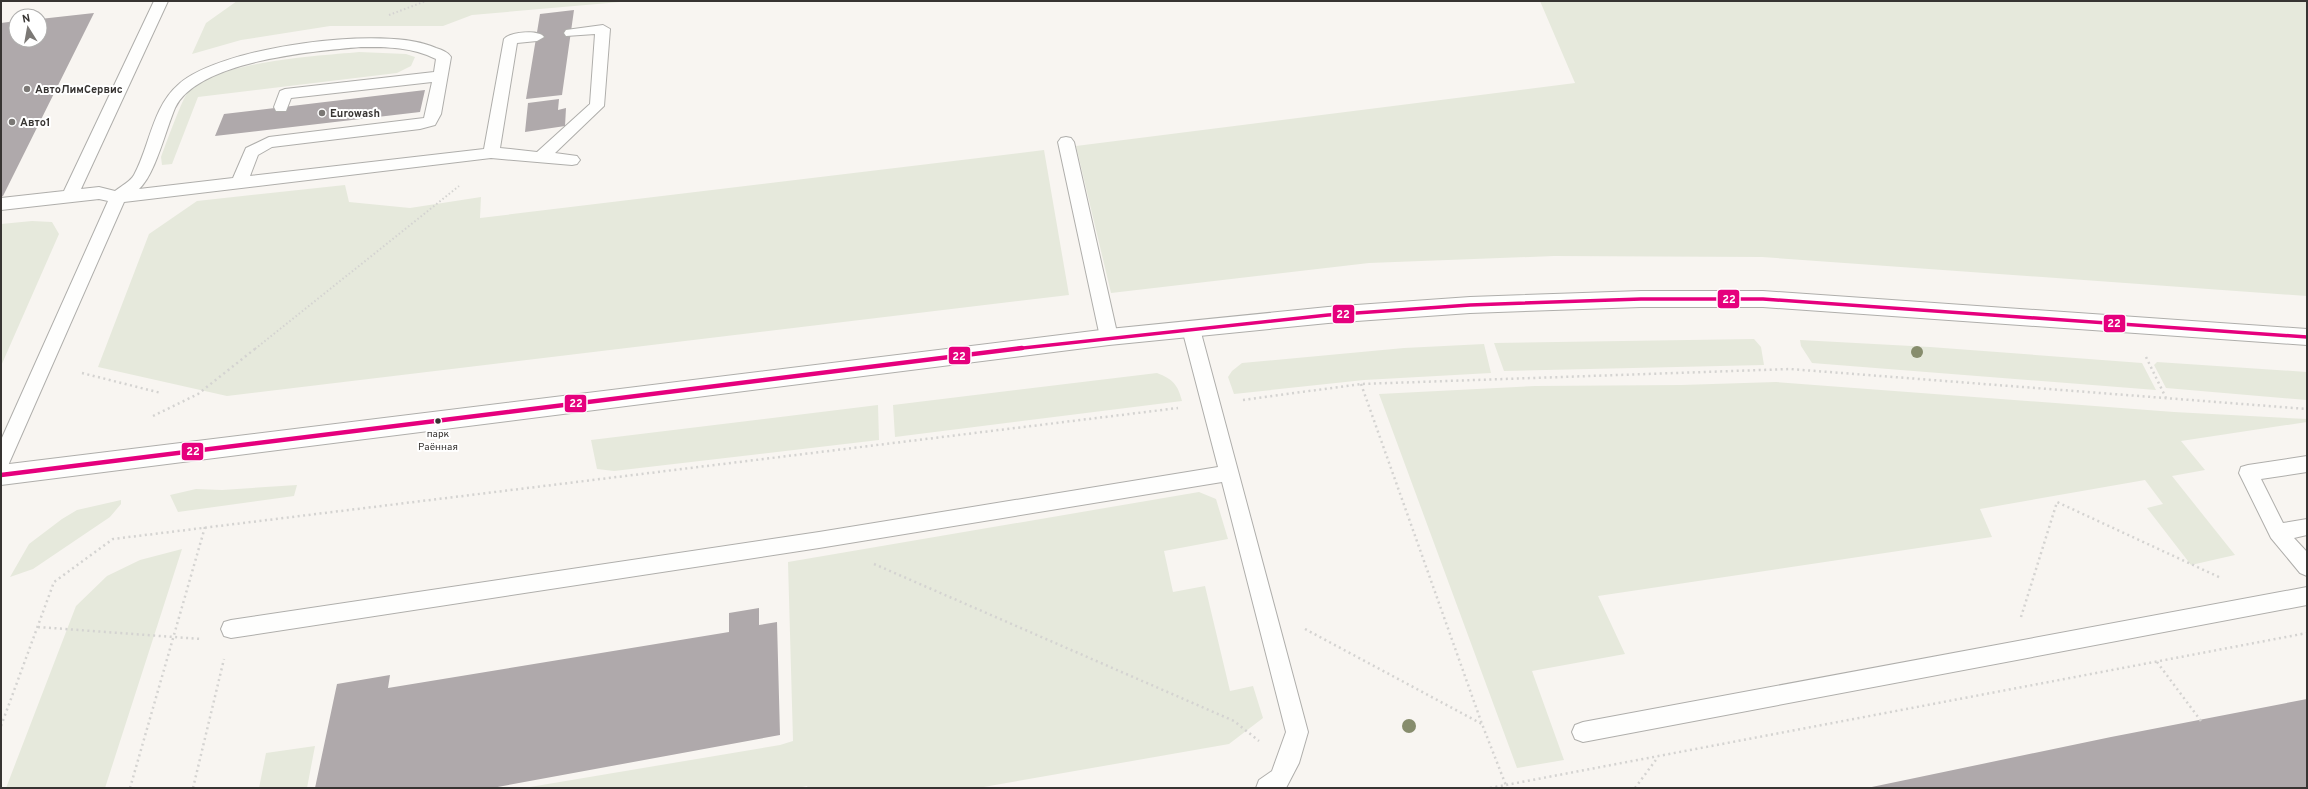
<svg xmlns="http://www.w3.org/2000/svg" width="2308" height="789" viewBox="0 0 2308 789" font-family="Overpass,sans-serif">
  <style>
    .green { fill: #e6e9dc }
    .building { fill: #afa9ab }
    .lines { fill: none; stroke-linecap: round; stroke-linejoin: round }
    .service-casing { stroke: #afaeab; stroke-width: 2 }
    .secondary-casing { stroke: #afaeab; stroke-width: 2 }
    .path-far1 { stroke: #d4d3d1; stroke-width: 2; stroke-dasharray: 1.5 2.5; stroke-linecap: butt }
    .path { stroke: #d4d3d1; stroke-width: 2.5; stroke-dasharray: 2 3.5; stroke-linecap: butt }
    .service { fill: #fefefd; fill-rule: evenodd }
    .secondary { fill: #fefefd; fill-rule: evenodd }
    .bus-1-far1-casing { stroke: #fff; stroke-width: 6 }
    .bus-1-casing { stroke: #fff; stroke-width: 8 }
    .bus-1-far1 { stroke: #e5007d; stroke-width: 3.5 }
    .bus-1 { stroke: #e5007d; stroke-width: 4.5 }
    .tree { fill: #878d6d }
    .poi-dot { fill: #7b7875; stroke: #fff; stroke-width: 1.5 }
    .bus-dot { fill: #373432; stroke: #fff; stroke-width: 1.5 }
    .labels { text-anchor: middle; stroke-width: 4; stroke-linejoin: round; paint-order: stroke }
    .bus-label { font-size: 10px; fill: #373432; stroke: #fff }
    .poi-label { font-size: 11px; font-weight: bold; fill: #373432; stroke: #fff; text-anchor: start }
    .line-badge { stroke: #fff; stroke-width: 1.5 }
    .badge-label { font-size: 11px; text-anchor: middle; font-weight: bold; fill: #fff }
  </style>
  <rect width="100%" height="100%" fill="#f8f5f1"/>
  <!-- green -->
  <path class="green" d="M237,1h395l-160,14 -29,11h-113l-89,14 -49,14 14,-31z
    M1540,1h767v295l-545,-39 -208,-1 -185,7 -258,30 -35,-147 499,-63z
    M359,52l47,2 9,3 -4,9 -14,7 -199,24 -26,67 -10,1 -1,-8c5,-13 21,-58 27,-65 29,-31 130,-36 171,-40z
    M1044,150l25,145 -842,101 -129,-29 51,-133 48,-33 148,-16 4,17 61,6 71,-11 -1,21z
    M32,221l20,1 7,12 -58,132v-142z
    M1754,339l7,8 3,18 -260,6 -10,-28z
    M1800,340l130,7 212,16 14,27 -344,-27 -11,-17z
    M1484,344l7,29 -127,7 -130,14 -6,-17 4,-6 10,-8 162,-15z
    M2157,362l150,10v28l-141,-12 -12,-23z
    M1157,373c16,6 21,12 25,28l-287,36 -2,-32z
    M1776,382l398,30 133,7v3l-126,19 24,29 -33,6 63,79 -44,10 -44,-57 16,-4 -18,-24 -165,29 12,28 -394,59 27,58 -93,17 32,89 -47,8 -138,-374 156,-8 146,-1z
    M878,405l1,35 -265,31 -17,-2 -6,-29z
    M297,485l-3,11 -116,16 -8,-17 26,-6 26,1z
    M1199,492l17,7 12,40 -64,12 9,41 32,-6 25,105 23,-5 10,32 -34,26 -251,44h-170l-1,-2 -10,2h-273l256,-43 13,-4 -5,-179z
    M121,500v4l-11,13 -77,52 -23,8 19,-33 33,-25 15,-9z
    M182,549l-77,239h-99l70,-182 31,-30 33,-16z
    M315,746l-8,42h-48l7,-35z"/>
  <!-- building -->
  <path class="building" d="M574,10l-12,85 -36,4 14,-85z
    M94,13l-91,183 -2,1v-174l15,-2v19h24v-21z
    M425,90l-5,22 -205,24 9,-22z
    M559,99l-1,11 8,-2 -1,18 -40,6 3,-29z
    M759,608v17l18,-3 3,113 -288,53h-177l22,-104 53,-9 -2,13 341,-56v-19z
    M2307,699v89h-440l244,-51z"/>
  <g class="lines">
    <defs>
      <path id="service" d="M154,1h14l-87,188 18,-2 16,4c6,-5 15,-9 19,-16 16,-29 18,-68 45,-91 41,-37 207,-60 257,-36 6,2 12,4 15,9l-10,57 -6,11 -15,4 -148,18 -14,8 -8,21 234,-27 20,-110c5,-7 35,-10 40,-2l-7,4 -20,2 -17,105 37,4 53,-48 5,-70 -29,2 -2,-3 2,-3 37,-5 7,4 -6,77 -49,47 22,3 3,4 -3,4 -5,1 -81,-7 -367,44 -114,259 -2,5 -7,3v-29l107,-239 -9,-2 -98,11v-12l63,-7zM361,47c27,0 51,0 75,12l-2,13 -149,17 -5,2 -6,16 2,4h10l5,-13 141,-16 -8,36 -155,19 -23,11 -13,30 -94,11c16,-14 27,-60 36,-81 22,-47 139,-57 186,-61z
        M1066,137l5,1 3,4 44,195 -3,5 -6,2 -6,-2 -3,-5 -42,-195 3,-4z
        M1191,322l6,2 3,5 108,403 -9,31 -13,25h-30l3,-8 13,-9 14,-39 -64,-250 -403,66 -588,90 -7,-2 -3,-7 3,-7 7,-2 588,-88 399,-65 -36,-138 3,-5z
        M2307,456v16l-46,7 22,44 24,-4v16l-13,3 13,14v24l-7,-3 -29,-35 -32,-65 2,-6 7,-2z
        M2307,587v18l-724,137 -8,-3 -3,-7 3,-7 8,-3z"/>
      <path id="secondary" d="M1641,291h122l544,38v16l-544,-38h-122l-171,6 -142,10 -219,22 -1108,140v-20l1108,-136 219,-22 142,-10z"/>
    </defs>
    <!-- service casing -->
    <use href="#service" class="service-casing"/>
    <!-- secondary casing -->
    <use href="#secondary" class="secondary-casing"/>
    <!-- path-far1 -->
    <path class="path-far1" d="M80,1h16
      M389,15l37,-14
      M255,349l204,-163"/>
    <!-- path -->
    <path class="path" d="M2146,357l20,41
      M82,373l79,20
      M1361,384l121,340 25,64
      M1243,400l118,-16 429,-15 517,40
      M153,416l45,-22 58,-46
      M874,564l360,157 25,20
      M2021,617l36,-115 164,76
      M38,627l163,12
      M1305,629l177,95
      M2157,662l44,59
      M1,726l53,-144 59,-43 1065,-131
      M130,788l75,-261
      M193,788l31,-129
      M1490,788l817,-155
      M1635,788l23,-31"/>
    <!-- service -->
    <use href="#service" class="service"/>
    <!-- secondary -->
    <use href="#secondary" class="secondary"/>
    <defs>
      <path id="bus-1-far1" d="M1014,349l314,-34 142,-10 171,-6h122l544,38"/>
      <path id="bus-1" d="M1,475l1021,-127"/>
    </defs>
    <!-- bus-1-far1 casing -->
    <use href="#bus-1-far1" class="bus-1-far1-casing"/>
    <!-- bus-1 casing -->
    <use href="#bus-1" class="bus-1-casing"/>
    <!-- bus-1-far1 -->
    <use href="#bus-1-far1" class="bus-1-far1"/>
    <!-- bus-1 -->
    <use href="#bus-1" class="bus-1"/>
  </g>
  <!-- trees -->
  <g class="tree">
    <circle cx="1917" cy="352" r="6"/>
    <circle cx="1409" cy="726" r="7"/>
  </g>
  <!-- markers -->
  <g class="poi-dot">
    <circle cx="27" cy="89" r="4"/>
    <circle cx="322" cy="113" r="4"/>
    <circle cx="12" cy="122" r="4"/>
  </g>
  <circle class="bus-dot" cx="438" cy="421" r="3.5"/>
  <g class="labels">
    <!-- bus labels -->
    <g class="bus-label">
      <text x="438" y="437">парк<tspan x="438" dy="13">Раённая</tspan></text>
    </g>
    <!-- poi labels -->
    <g class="poi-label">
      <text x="35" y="93">АвтоЛимСервис</text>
      <text x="330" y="117">Eurowash</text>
      <text x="20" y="126">Авто1</text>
    </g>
  </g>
  <g class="line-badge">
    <rect x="1717" y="289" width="23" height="20" rx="4" fill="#e5007d"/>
    <rect x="1332" y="304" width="23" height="20" rx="4" fill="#e5007d"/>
    <rect x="2103" y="314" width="23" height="19" rx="4" fill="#e5007d"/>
    <rect x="948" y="346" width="23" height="19" rx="4" fill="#e5007d"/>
    <rect x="564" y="394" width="23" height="19" rx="4" fill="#e5007d"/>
    <rect x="181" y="442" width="23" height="19" rx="4" fill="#e5007d"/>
  </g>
  <g class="badge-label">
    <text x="1729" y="303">22</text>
    <text x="1343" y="318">22</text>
    <text x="2114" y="327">22</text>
    <text x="959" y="360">22</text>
    <text x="576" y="407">22</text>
    <text x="193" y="455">22</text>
  </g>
  <!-- border -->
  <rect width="2308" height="789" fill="none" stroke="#373432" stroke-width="4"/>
  <!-- north arrow -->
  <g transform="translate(28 28) rotate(349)"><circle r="19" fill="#ffffff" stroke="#afaead"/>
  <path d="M0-3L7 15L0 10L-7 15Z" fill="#7b7875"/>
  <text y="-6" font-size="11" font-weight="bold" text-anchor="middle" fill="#373432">N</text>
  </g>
</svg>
